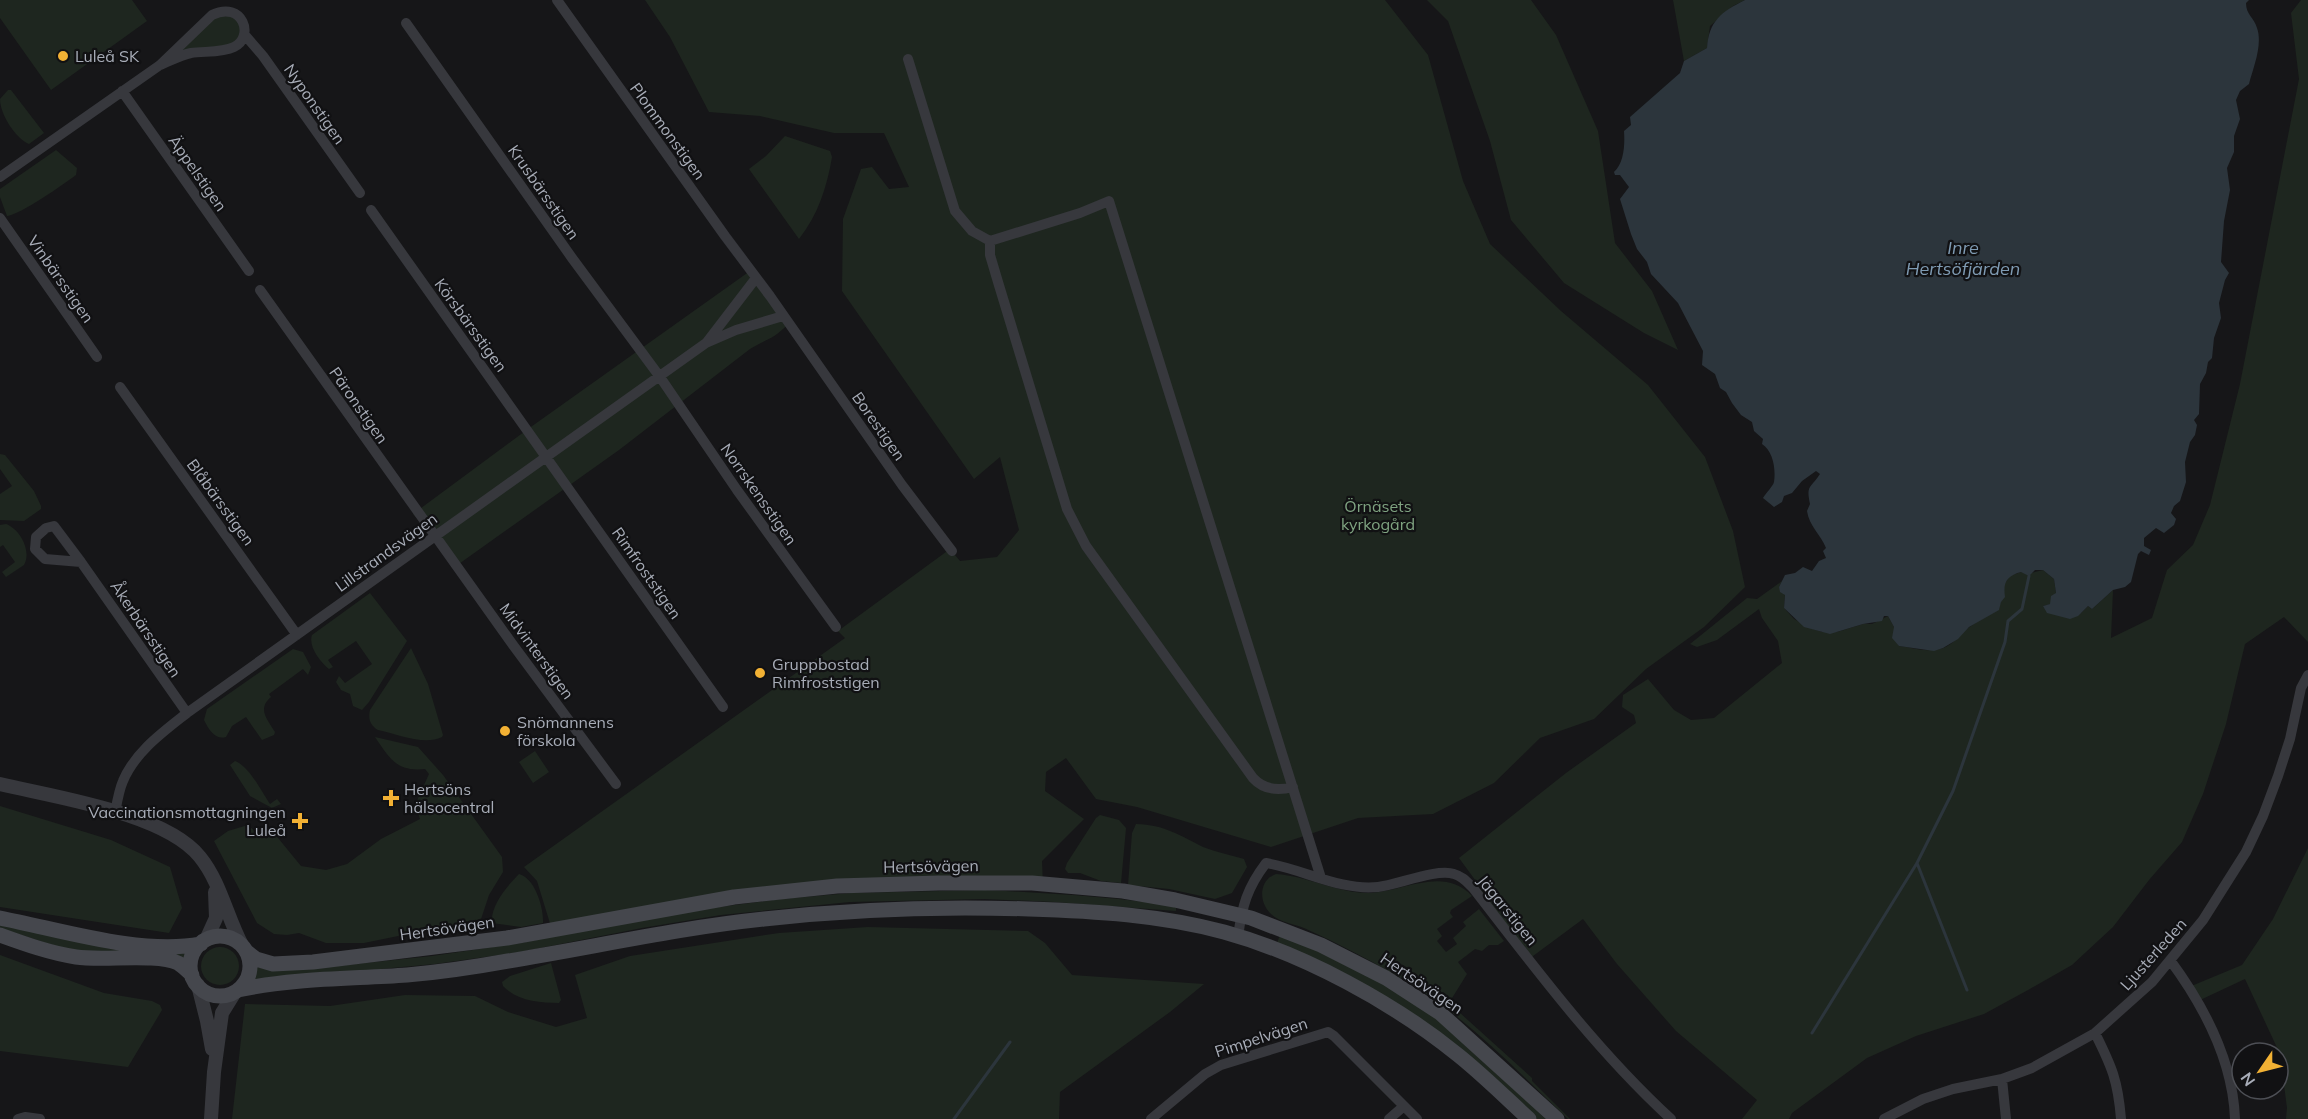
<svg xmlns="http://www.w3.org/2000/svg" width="2308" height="1119" viewBox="0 0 2308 1119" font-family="Mulish,sans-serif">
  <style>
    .green { fill: #1e261f }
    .water { fill: #2c353c }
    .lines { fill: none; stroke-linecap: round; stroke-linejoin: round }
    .stream { stroke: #2c353c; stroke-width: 3 }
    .minor { stroke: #37383d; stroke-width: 10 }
    .tertiary { stroke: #37383d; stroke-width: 14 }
    .secondary { stroke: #45474d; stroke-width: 15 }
    .poi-dot { fill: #f2b134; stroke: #111113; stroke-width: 2 }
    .labels { text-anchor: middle; stroke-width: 4.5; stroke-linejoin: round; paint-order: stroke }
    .poi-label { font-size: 16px; fill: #a8adb8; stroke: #111113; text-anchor: start }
    .street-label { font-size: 16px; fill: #a8adb8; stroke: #111113 }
    .park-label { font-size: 16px; fill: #7fa381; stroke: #111113 }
    .water-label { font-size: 18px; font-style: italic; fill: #7f9bb3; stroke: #111113 }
  </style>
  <rect width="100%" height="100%" fill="#161618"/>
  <!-- green -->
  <path class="green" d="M0,0h132l15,21 -96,69 -51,-72z
    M645,0h740l43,55 35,126 27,63 71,67 87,74 57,72 28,74 12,56 -41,40 -58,42 -52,50 -54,19 -46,45 -61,31 -75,4 -87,29 -134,-40 -41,-8 -30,-41 -20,14 -1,19 39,28 -42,42 1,24 -219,4 -272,41 -15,-49 -13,-14 321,-229 -7,-7 112,-82 10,12 37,-4 22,-27 -19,-73 -26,22 -132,-188 1,-72 18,-50 11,-2 17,22 20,-2 -25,-54h-50l-74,-17 -51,-4 -39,-75z
    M1427,0h104l25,35 42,96 17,112 37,48 26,59 -34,-17 -80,-50 -53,-63 -21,-79 -42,-120z
    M1673,0h72l-12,6 -23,20 -3,22 -23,13z
    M2301,0h7v642l-24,-25 -39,27 -19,80 -23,70 -21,48 -33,38 -36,47 -41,38 -44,25 -44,24 -68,22 -49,22 -75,55 -3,6h-47l15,-19 -81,-69 -59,-67 -34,-45 -54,40 -53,-67 5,-4 -22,-30 107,-85 70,-50 -2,-8 -12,-8 1,-12 25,-16 26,31 17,10 23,-2 68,-55 -4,-22 -16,-23 -3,-9 -42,31 -20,7 -7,-3 57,-46 10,1 25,-18 -3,6 6,8 -1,13 10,11 16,9 12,4h15l26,-8h9l16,-8 6,11 5,19c11,1 22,5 33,4 20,0 25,-15 39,-24 7,-5 20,-13 28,-17l6,-27 4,-6 12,-4 10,1 12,-3 11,9 2,14 -5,11 -8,2 38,7 7,-7 4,3 21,-19 -2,48 41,-20 15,-48 26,-25 17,-40 30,-121 59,-305 -8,-66z
    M235,13l9,23 -12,12 -70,16 49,-50z
    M8,90h3l33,43 -15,11c-14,-6 -29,-30 -29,-45z
    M785,136l45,15 2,6c-5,30 -14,58 -33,82l-50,-70 17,-13z
    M56,150l21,18 -1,7c-12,9 -56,40 -69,41l-7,-19v-8z
    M750,271l38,53c-15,16 -22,15 -38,25l-131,101 -163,116 -21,-30 -22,-22 115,-85z
    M0,454l5,1 29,36 7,15v3l-17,12 -24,-1v-26l12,-8 -12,-17z
    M6,524c14,5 26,27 18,41l-18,12 -4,-5 13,-10 -12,-17 -3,2v-22z
    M370,593l37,48 -38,61 -7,8 -9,-4 -3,-12 -9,-4 -5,-8 3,-6 6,7 27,-19 -16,-23 -28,19 5,7 -4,2c-9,-7 -21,-23 -17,-34z
    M411,648l17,36 15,51 -1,2c-18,9 -45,-3 -64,-7 -8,-5 -10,-11 -8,-20z
    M293,649l10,3 8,15 -3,8 -5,-6 -34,25 2,3c-14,12 -4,22 4,35l-1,3 -12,5 -16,-23 -14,9 -6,11c-11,3 -17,-7 -22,-17l3,-11z
    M375,737l43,10 25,28 59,82 1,15 -14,23 -8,24 -117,24h-38l-27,-10 -12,2 -13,-1 -17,-11 -43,-82 14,-10 20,-6 14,13 4,-3 3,-8 32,39 25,4 21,-6 34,-25 39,-20 -5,-14 14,-31 -4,-5c-28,3 -35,-10 -50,-32z
    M535,751l14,21 -16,11 -14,-21z
    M235,761c15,6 26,30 35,43l7,-5 4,5 -9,4 -22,-12 -20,-31z
    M0,806l111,34 59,27 12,41 -13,25 -169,-26z
    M1100,815l19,5 7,8 -5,55 -20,-2 -21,-8h-12l-3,-4 2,-6 29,-45z
    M1136,824c29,1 43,11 67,23 13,5 28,8 41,12l3,8 -15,26 -17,6 -46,-10 -41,-4 4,-52z
    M2308,848v271h-22l1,-11 -7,-54 -35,-75 -47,22 -9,-14 53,-22 31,-46z
    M519,874c16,4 25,34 24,49l-22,4 -29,-4c-2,-17 15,-37 27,-49z
    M1276,874c32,2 63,20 95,19 34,-2 73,-27 101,3l-21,14 -1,3 3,4 -16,12 5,7 -5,5 9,11 11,-8 -4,-6 13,-12 -3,-4 16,-13 25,32 -6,4h-9l-7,6 -7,-2 -17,13 9,12 -18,29 83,75v3l38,38h-2c-51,-48 -99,-100 -159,-136 -34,-20 -69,-39 -105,-55 -10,-4 -25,-6 -33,-14 -13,-12 -12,-34 5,-40z
    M985,890c64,3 128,7 191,16v5l-122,-9 -70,-3 -134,3 -129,13 -79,13 -122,24 -85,12 -183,17 3,-16 53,4 124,-13 89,-13 68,-14 130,-22 62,-8 70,-6z
    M0,924l188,28 -2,10 -115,-11 -71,-23z
    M868,927l160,4 17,12 27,32 132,9 -34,28 -110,80 -1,27h-827l13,-115 85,2 75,-11 70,1 33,16 48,15 31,-9 -12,-43 55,-19 149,-23z
    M1280,935c47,16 119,53 158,85 38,30 72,66 108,99h-9l-42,-41 -218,-135z
    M201 966a19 19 0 1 1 38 0a19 19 0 1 1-38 0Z
    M0,955l104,38 48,8 8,4 2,5 -34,57 -128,-16z
    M551,963l10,37 -2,3c-20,0 -42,-2 -56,-17l-1,-4 8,-6z"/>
  <!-- water -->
  <path class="water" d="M1745,0h504l-3,3c0,12 8,14 11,25 6,17 -4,40 -8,56l-9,7 -4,9 4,19 -6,17v16l-7,16 3,22 -6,31 -3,41 8,11 -4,7 -6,23 2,15 -7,20 -2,20 -4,4 -2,11 -6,11 -1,30 -5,6 3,5 -2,10 -5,7 -5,20 1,20 -6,19 -6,5 -3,7 5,6 -2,6 -10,8 -8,-5 -12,10v8l7,4 -2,5 -8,-4 -3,3 -7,28 -6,5 -12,3 -21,19 -4,-3 -10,10 -8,3 -23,-6 -4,-7 7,-2 1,-8 5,-3 -2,-14 -11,-9h-8l-6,6 -8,-4c-15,4 -18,11 -16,25l-4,5 -2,8 -30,17 -11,12 -15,9 -9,3 -35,-5 -7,-8 2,-11 -6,-11h-4l-2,5 -19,3 -33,10 -26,-7 -20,-19 1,-13 -5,-3 -1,-5 6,-12 10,-2 8,-6 9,4 7,-10 7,-3 -3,-7 3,-3c-5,-13 -17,-22 -19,-37l3,-7c-4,-19 0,-15 10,-30l-4,-3 -14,10 -10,12 -8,3 -2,6 -8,5 -11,-9c3,-5 10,-12 11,-16 2,-13 -1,-31 -12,-38l1,-5 -9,-8 -2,-9 -11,-7 -9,-12 -6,-11 -6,-4 -5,-14 -13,-9 1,-14 -25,-48 -27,-29 -4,-12 -10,-13 -6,-15 -11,-35 9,-12 -9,-12h-5l-1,-3c10,-9 11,-27 10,-41l7,-6 -1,-8 50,-44 4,-12 23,-13c2,-27 14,-36 38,-48z"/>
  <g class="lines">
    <!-- stream -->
    <path class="stream" d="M1917,863l50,127
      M1812,1033l105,-170 36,-72 52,-149 3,-21 14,-12 7,-33
      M954,1119l56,-77"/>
    <!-- minor -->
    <path class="minor" d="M557,0l168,236 45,60 132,189 50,66
      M406,23l166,235 88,119 77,113 99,137
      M244,34l19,22 97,137
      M908,59l47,152 17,20 18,10v14l8,27 62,204 7,23 19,37 167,232c11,12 25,13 40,9
      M122,91l127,180
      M0,177l160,-112 52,-50c31,-15 43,22 22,32 -12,6 -30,4 -43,6 -10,2 -21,8 -31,12
      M371,210l352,497
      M0,218l97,139
      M990,241l90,-28 29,-12 212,677
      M260,290l253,355 103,139
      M707,342l49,-64
      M120,387l177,248
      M81,562l-27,-36 -8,2 -10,9 -1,12 10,10 36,3 106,151
      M115,813c2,-11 4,-23 8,-32 12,-29 40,-49 64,-68l519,-370 30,-13 47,-14
      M1238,937c4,-31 9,-49 28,-74 37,6 74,28 112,24 19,-2 59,-19 76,-13 8,2 13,8 19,14 62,80 123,162 198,231
      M2170,960c34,46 63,101 65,159
      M2095,1033c17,34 23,48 26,86
      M2002,1079l4,40
      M18,1119l7,-2 15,2
      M1151,1119l54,-45 16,-9 107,-33 6,4 83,83
      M1389,1119l15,-13
      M1884,1119l39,-20 30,-10 49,-10 30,-11 63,-35 57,-51 51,-62 43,-68 17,-36 15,-40 12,-37 11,-51 7,-13"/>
    <!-- tertiary -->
    <path class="tertiary" d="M0,784c54,13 165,29 200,73 21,26 27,61 43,90
      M206,940l10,-22 -1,-26
      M198,985l9,36 5,28
      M211,1119l3,-47 8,-59 13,-21"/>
    <!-- secondary -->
    <path class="secondary" d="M0,918c62,12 139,37 201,26
      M0,935c25,9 50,18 76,22 27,4 80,-4 102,6 5,3 10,8 14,12
      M190 966a30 30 0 1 1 60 0a30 30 0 1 1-60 0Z
      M247,952l9,7 17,5 40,-2 194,-24 227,-41 103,-11 102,-3h93l91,8 52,9 76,18 70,27 65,33 54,35 117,106
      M238,990c55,-12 113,-11 169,-15 34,-3 68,-8 101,-14 86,-14 170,-33 256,-42 89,-10 175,-13 265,-10 65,2 132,6 195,23 80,22 170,71 234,123 25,20 47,42 71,64"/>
  </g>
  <!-- markers -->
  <g class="poi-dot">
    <circle cx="63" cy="56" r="6"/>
    <circle cx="760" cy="673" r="6"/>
    <circle cx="505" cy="731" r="6"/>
    <path d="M388 789h6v6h6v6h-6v6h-6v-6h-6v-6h6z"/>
    <path d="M297 812h6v6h6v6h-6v6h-6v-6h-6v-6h6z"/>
  </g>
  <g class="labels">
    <!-- poi labels -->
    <g class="poi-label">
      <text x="75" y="62">Luleå SK</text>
      <text x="772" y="670">Gruppbostad<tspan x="772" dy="18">Rimfroststigen</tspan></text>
      <text x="517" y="728">Snömannens<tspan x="517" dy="18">förskola</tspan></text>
      <text x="404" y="795">Hertsöns<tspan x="404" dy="18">hälsocentral</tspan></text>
      <text x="286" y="818" text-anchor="end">Vaccinationsmottagningen<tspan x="286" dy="18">Luleå</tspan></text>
    </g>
    <!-- street labels -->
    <g class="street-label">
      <text transform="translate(315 104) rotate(55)" y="6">Nyponstigen</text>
      <text transform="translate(668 131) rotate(54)" y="6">Plommonstigen</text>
      <text transform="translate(198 173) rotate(55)" y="6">Äppelstigen</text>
      <text transform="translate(544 192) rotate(55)" y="6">Krusbärsstigen</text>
      <text transform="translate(61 279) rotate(55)" y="6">Vinbärsstigen</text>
      <text transform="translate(471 325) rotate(54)" y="6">Körsbärsstigen</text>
      <text transform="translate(359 405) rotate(55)" y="6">Päronstigen</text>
      <text transform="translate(879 426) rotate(55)" y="6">Borestigen</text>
      <text transform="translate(759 494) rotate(55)" y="6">Norrskensstigen</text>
      <text transform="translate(221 502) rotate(54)" y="6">Blåbärsstigen</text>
      <text transform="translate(386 552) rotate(-36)" y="6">Lillstrandsvägen</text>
      <text transform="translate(647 573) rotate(55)" y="6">Rimfroststigen</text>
      <text transform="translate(146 629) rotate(56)" y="6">Åkerbärsstigen</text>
      <text transform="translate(537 651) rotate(54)" y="6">Midvinterstigen</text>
      <text transform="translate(931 866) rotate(-1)" y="6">Hertsövägen</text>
      <text transform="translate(1508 910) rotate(51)" y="6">Jägarstigen</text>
      <text transform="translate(447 928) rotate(-8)" y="6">Hertsövägen</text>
      <text transform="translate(2153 954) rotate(-48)" y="6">Ljusterleden</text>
      <text transform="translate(1422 983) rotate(34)" y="6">Hertsövägen</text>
      <text transform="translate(1261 1037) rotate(-18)" y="6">Pimpelvägen</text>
    </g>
    <!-- park labels -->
    <g class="park-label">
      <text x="1378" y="512">Örnäsets<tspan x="1378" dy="18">kyrkogård</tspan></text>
    </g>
    <!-- water labels -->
    <g class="water-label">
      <text x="1963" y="254">Inre<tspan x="1963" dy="21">Hertsöfjärden</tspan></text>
    </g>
  </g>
  <!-- north arrow -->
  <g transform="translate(2260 1071) rotate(235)"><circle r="28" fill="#111113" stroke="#4d4f55" stroke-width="1.5"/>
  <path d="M0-4.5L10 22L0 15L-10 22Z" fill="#f2b134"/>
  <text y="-9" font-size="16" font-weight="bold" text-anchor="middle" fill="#a8adb8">N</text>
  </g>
</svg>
